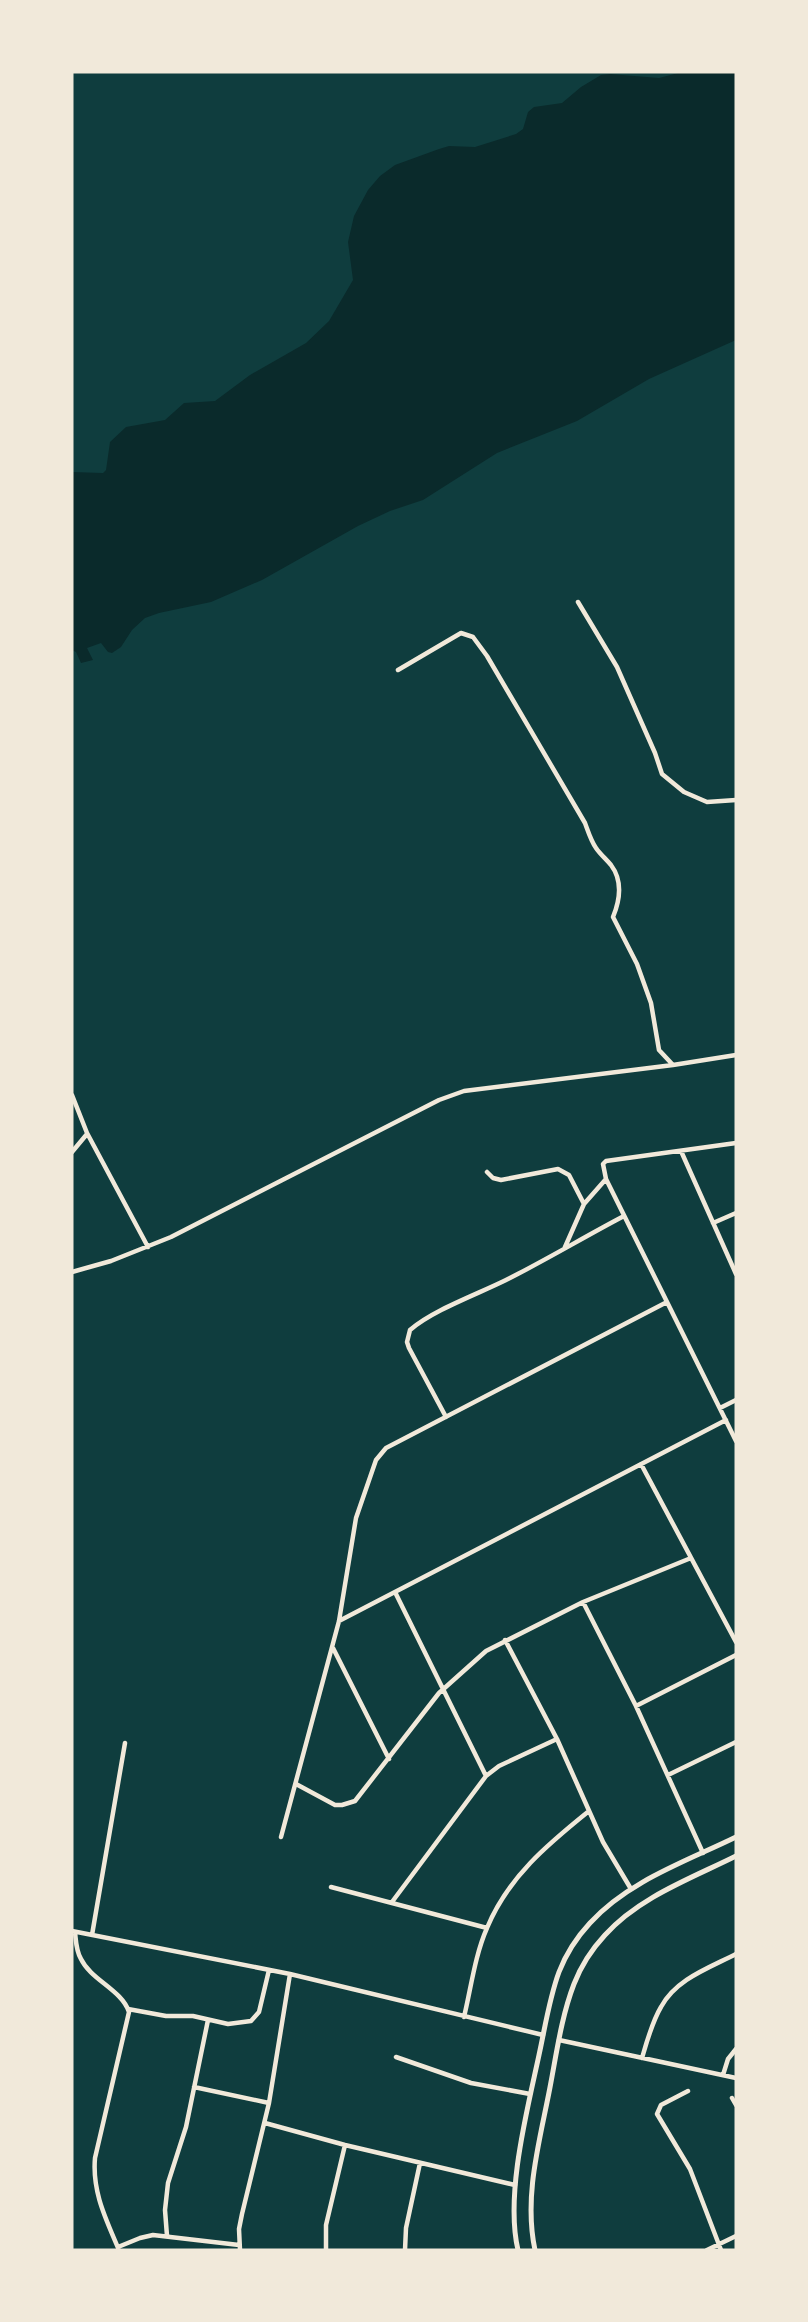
<svg xmlns="http://www.w3.org/2000/svg" width="808" height="2322" viewBox="0 0 808 2322" font-family="Arial,sans-serif">
  <style>
    .water { fill: #0a2a2b }
    .lines { fill: none; stroke-linecap: round; stroke-linejoin: round }
    .minor { stroke: #f1e9da; stroke-width: 4.5 }
    .tertiary { stroke: #f1e9da; stroke-width: 5 }
  </style>
  <rect width="100%" height="100%" fill="#0f3d3e"/>
  <!-- water -->
  <path class="water" d="M682,72h54v268l-87,39 -72,42 -80,32 -74,47 -33,11 -32,15 -96,54 -51,22 -52,11 -14,5 -13,12 -11,17 -9,6 -4,-1 -7,-9 -14,5 6,12 -12,3 -5,-11 -4,-2v-178l31,1 3,-3 4,-28 16,-15 39,-7 19,-17 31,-2 35,-26 56,-32 23,-22 24,-41 -5,-38 6,-26 14,-26 12,-14 15,-11 44,-16 10,-3 26,1 41,-13 7,-5 5,-17 6,-5 28,-4 19,-16 20,-12 9,-1 49,4z"/>
  <g class="lines">
    <!-- minor -->
    <path class="minor" d="M578,602l39,65 38,86 7,21 22,18 23,10 29,-2
      M398,670l63,-37 12,4 14,19 98,167c3,8 6,18 11,25 4,6 10,11 15,17 12,16 9,35 2,52l24,47 14,39 8,47 14,15 63,-10
      M72,1095l15,38 61,114
      M736,1143l-130,18 -3,3 3,15 130,262
      M681,1151l55,123
      M72,1152l15,-18
      M487,1172l6,6 8,2 57,-11 11,6 15,29
      M713,1223l23,-10
      M565,1247l19,-43 22,-25
      M72,1272l39,-11 60,-24 268,-137 25,-9 209,-26
      M720,1408l16,-8
      M446,1417l-37,-69 -2,-6 3,-12c23,-20 68,-36 96,-50 40,-20 78,-43 118,-64
      M641,1464l95,178
      M395,1592l91,184
      M583,1602l53,104 67,147
      M339,1621l387,-201
      M505,1640l52,99 46,103 28,47
      M333,1648l56,111
      M636,1706l100,-51
      M668,1775l68,-33
      M296,1784l39,21h7l13,-4 84,-108 47,-42 97,-49 108,-44
      M281,1837l58,-216 17,-103 20,-58 10,-12 281,-146
      M331,1887l156,41
      M392,1902l94,-126 13,-10 58,-27
      M72,1931l218,43 253,61
      M75,1932c1,9 1,19 6,27 10,21 41,31 48,53l-34,146c-3,34 11,61 24,92
      M92,1935l33,-192
      M128,2009l38,7h27l35,8 23,-3 8,-9 10,-42
      M464,2017c7,-29 11,-62 23,-89 21,-51 61,-84 102,-117
      M559,2040l177,38
      M396,2057l75,26 59,11
      M642,2058c5,-17 10,-36 19,-51 15,-28 48,-39 75,-53
      M723,2075l5,-16 8,-10
      M194,2087l75,16
      M688,2091l-27,14 -4,9 33,55 31,81
      M732,2098l4,7
      M265,2123l80,22 170,40
      M167,2236l-2,-26 3,-27 18,-56 22,-107
      M118,2247l22,-9 13,-3 86,10
      M240,2250l-1,-21 3,-15 27,-111 21,-129
      M326,2250v-25l19,-80
      M405,2250l1,-22 14,-65
      M707,2250l29,-14"/>
    <!-- tertiary -->
    <path class="tertiary" d="M518,2250c-13,-55 9,-139 21,-195 6,-27 10,-56 20,-83 7,-18 18,-35 31,-49 38,-42 97,-62 146,-86
      M535,2250c-12,-56 6,-113 16,-168 6,-32 11,-67 23,-98 7,-18 18,-35 31,-49 34,-38 87,-57 131,-79"/>
  </g>
  <!-- border -->
  <rect width="808" height="2322" fill="none" stroke="#f1e9da" stroke-width="147"/>
</svg>
